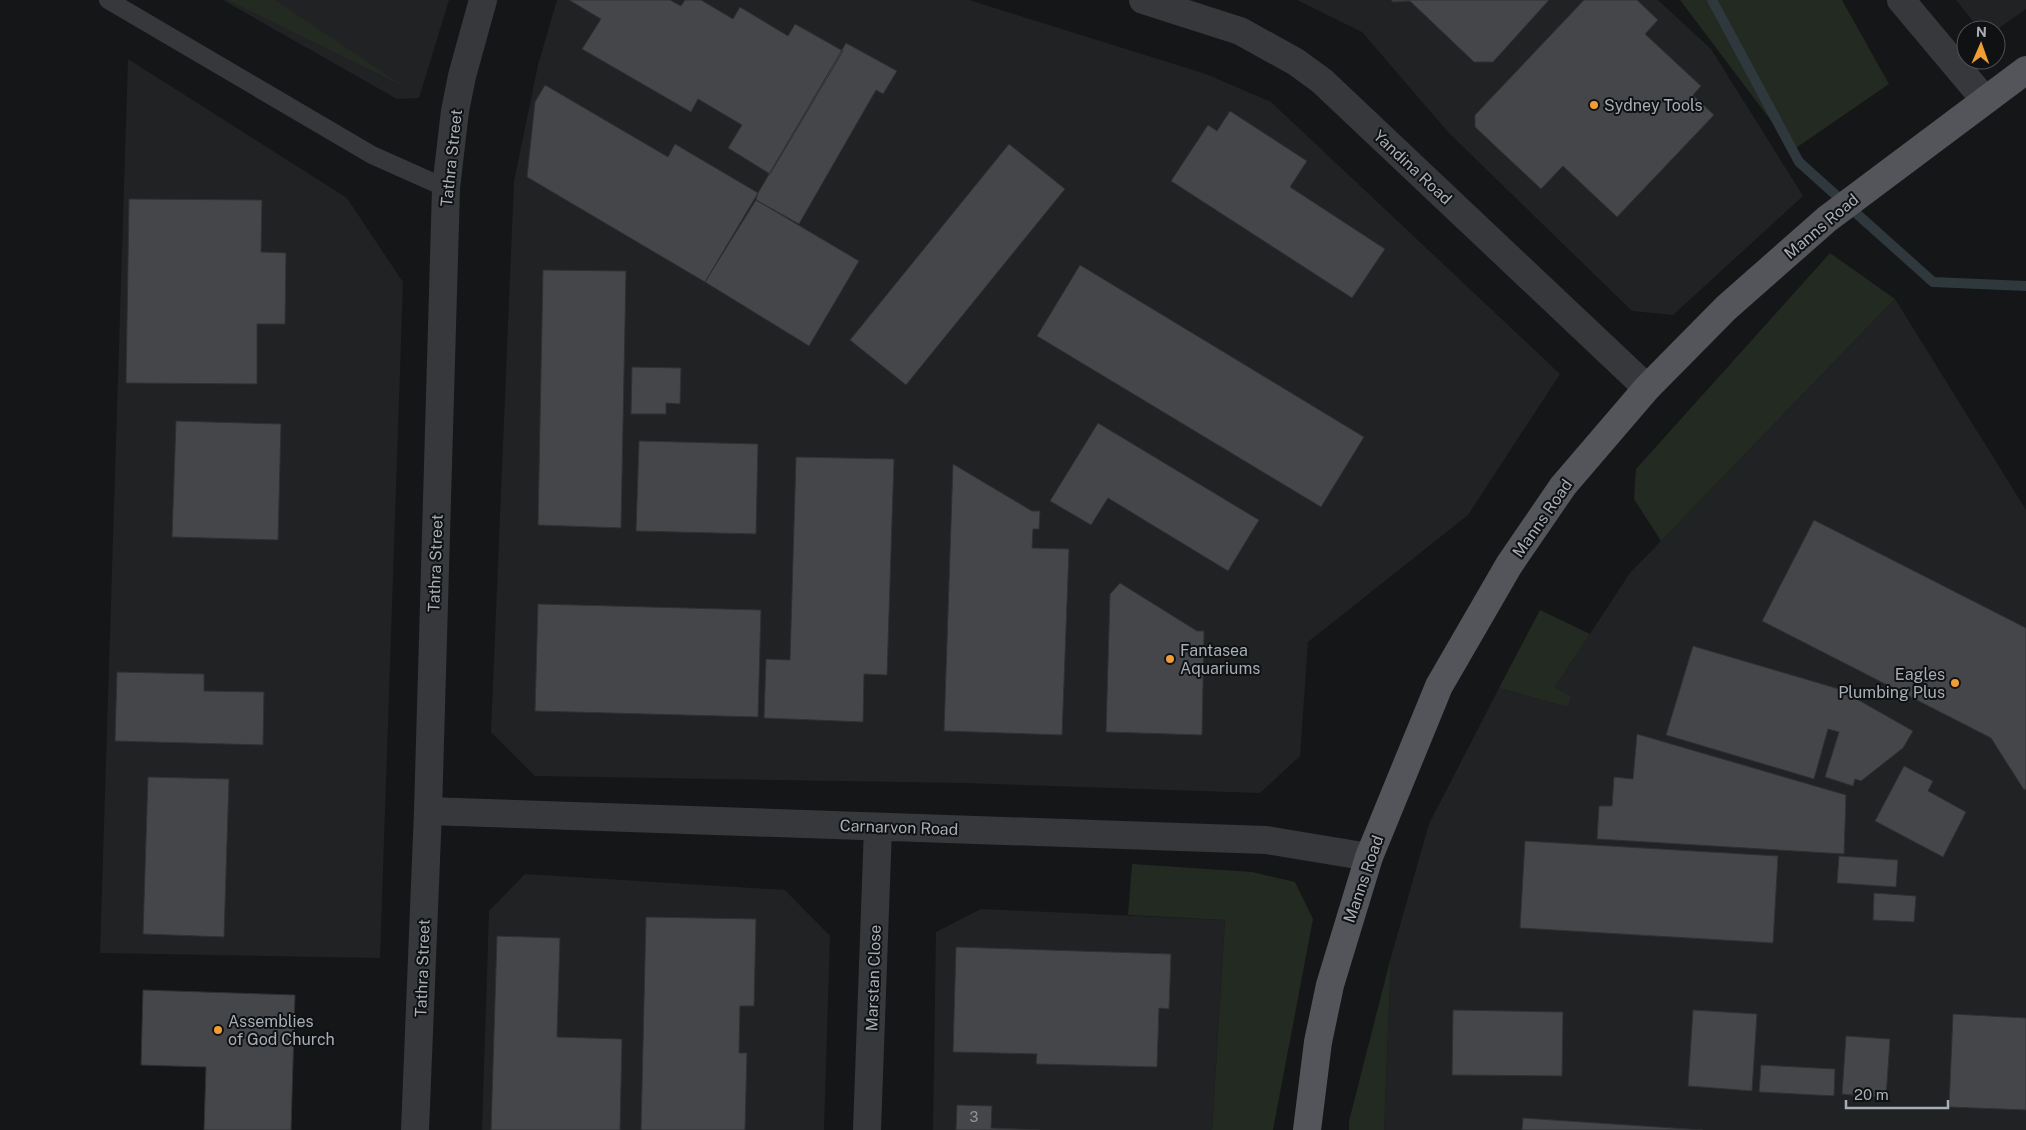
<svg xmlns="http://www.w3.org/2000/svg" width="2026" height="1130" viewBox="0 0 2026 1130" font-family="'Public Sans',sans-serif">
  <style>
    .built { fill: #212224 }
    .green { fill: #222a22 }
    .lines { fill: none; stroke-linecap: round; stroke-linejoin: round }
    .stream { stroke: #2e383d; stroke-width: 10 }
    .building { fill: #44464a; stroke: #2f3033 }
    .lane { stroke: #36383c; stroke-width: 18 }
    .street { stroke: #36383c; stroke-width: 28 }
    .primary { stroke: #53555b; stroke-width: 28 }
    .poi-dot { fill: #ef9e35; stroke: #101112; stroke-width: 2 }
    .labels { text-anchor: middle; stroke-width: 4; stroke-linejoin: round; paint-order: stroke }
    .number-label { font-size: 14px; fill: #8f949c }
    .poi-label { font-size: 16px; fill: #a8aeb7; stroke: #101112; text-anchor: start }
    .street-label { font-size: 16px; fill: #a8aeb7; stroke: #101112 }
  </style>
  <rect width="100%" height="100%" fill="#151617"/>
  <!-- built -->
  <path class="built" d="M223,0h226l-30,98 -22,1z
    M557,0h412l237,74 65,28 289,272 -92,141 -160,127 -8,114 -40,37 -297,-10 -428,-7 -44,-44 23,-551 24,-116z
    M1297,0h361l53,49 92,147 -130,119 -41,-4 -184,-179 -86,-100z
    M1956,0h70v9l-30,21h-16z
    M128,59l219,139 56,84 -23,676 -280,-5z
    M1895,299l131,211v620h-642l7,-173 38,-133 70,-136 68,19 -12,-20 75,-114z
    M525,874l260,16 45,46 -6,194h-342l7,-219z
    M981,909l244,11 -13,210h-279l3,-198z"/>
  <!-- green -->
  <path class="green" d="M228,0h47l130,87z
    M1680,0h162l47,84 -96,66z
    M1830,253l65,46 -234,242 -27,-42 2,-30z
    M1540,610l50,24 -35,53 16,10 -4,10 -68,-19z
    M1132,864l120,8 43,10 18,37 -40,211h-61l13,-210 -97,-5z
    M1391,957l-7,173h-35v-9z"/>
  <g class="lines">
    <!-- stream -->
    <path class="stream" d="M1712,0l87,162 134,120 93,4"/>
  </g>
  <!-- building -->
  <path class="building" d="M569,0h101l11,6 4,-6h16l32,19 7,-12 48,29 7,-12 48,27 -73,123 -42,-26 14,-23 -44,-26 -7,13 -109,-63 19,-30z
    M1391,0h158l-56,62h-19l-64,-61 -17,1z
    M1584,0h53l21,20 -13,14 56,52 -8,9 21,20 -97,102 -54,-51 -22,23 -66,-62v-12z
    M846,43l51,28 -14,23 -7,-4 -77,134 -43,-24 2,-7z
    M545,85l123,72 7,-13 83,49 -53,89 -178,-105 8,-75z
    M1230,111l77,50 -17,26 95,62 -33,49 -181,-117 37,-56 9,6z
    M1009,144l56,45 -159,196 -56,-45z
    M129,199l133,1 -1,52 25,1 -1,71h-28v60l-131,-1z
    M756,200l103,61 -50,85 -104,-64z
    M1080,265l284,172 -43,70 -284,-171z
    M543,270l83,1 -5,257 -83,-3z
    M632,367l49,1 -1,36 -14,-1v11h-35z
    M176,421l105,3 -3,116 -106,-3z
    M1098,423l161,97 -31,51 -120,-73 -17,27 -41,-24z
    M639,441l119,3 -2,90 -120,-3z
    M796,457l98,2 -7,216 -23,-1 -1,48 -99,-4 2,-59 24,1z
    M953,464l79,47h8l-1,18h-6l-1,19 37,1 -7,186 -118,-4z
    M1814,520l212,108v161l-2,1 -33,-52 -229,-117z
    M1120,583l77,48h7l-2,104 -96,-3 4,-138z
    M538,604l223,6 -3,107 -223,-6z
    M1693,646l146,43 74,42 -10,17 -42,33 -6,-2 -2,7 -28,-9 14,-45 -11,-3 -14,50 -148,-44z
    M117,672l87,2v17l60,1 -1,53 -148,-4z
    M1637,734l209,61 -2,59 -247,-15 2,-33h13l2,-29 19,2z
    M1904,766l29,15 -5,10 38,21 -23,45 -68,-36z
    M148,777l81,2 -5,158 -81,-3z
    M1525,841l253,15 -5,87 -253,-15z
    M1839,856l59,4 -2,27 -59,-4z
    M1874,893l42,3 -2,26 -41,-2z
    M646,917l110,2 -2,87h-14l-1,47h8l-2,77h-104z
    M497,936l63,2 -3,99 65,2 -2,91h-129z
    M956,947l215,7 -2,55 -10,-1 -2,59 -121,-3 1,-10 -84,-2z
    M143,990l152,5 -4,135h-87l2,-63 -65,-2z
    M1453,1010l110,2 -1,64 -110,-1z
    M1693,1010l64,4 -5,77 -64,-5z
    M1953,1014l73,4v92l-77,-3z
    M1846,1036l44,3 -4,59 -44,-4z
    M1761,1065l74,4 -1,27 -75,-4z
    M957,1105l35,1 -1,22 49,2h-84z
    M1523,1118l180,12h-181z"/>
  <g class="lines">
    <!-- lane -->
    <path class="lane" d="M108,0l264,155 74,33"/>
    <!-- street -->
    <path class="street" d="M1143,0l97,31 56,31 26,19 325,307
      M1901,0l84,100
      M428,811l838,29 103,17
      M415,1130l13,-319 18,-623 9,-77 7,-35 21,-76
      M867,1130l11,-303"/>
    <!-- primary -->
    <path class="primary" d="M1307,1130l11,-88 12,-57 39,-128 70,-171 70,-121 54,-79 84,-98 79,-80 101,-89 199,-149"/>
  </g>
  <!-- markers -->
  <g class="poi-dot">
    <circle cx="1594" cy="105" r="5"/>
    <circle cx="1170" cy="659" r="5"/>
    <circle cx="1955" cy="683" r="5"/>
    <circle cx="218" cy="1030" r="5"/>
  </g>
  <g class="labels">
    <!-- number labels -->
    <g class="number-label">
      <text x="974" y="1122">3</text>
    </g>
    <!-- poi labels -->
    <g class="poi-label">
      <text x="1604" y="111">Sydney Tools</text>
      <text x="1180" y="656">Fantasea<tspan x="1180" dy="18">Aquariums</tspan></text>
      <text x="1945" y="680" text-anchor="end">Eagles<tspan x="1945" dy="18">Plumbing Plus</tspan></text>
      <text x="228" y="1027">Assemblies<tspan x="228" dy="18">of God Church</tspan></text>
    </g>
    <!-- street labels -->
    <g class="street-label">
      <text transform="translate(451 158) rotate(-84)" y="6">Tathra Street</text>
      <text transform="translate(1413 167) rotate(43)" y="6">Yandina Road</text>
      <text transform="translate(1821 226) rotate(-40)" y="6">Manns Road</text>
      <text transform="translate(1542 518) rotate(-55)" y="6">Manns Road</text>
      <text transform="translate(435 563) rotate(-88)" y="6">Tathra Street</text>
      <text transform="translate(899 827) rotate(2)" y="6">Carnarvon Road</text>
      <text transform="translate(1363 879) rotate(-71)" y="6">Manns Road</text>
      <text transform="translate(422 968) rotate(-88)" y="6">Tathra Street</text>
      <text transform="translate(873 978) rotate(-88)" y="6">Marstan Close</text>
    </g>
  </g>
  <!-- north arrow -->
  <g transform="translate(1981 45) rotate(2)"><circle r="24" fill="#101112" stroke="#4d5054"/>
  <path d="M0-4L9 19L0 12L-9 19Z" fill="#ef9e35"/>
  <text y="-8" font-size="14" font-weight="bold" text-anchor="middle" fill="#a8aeb7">N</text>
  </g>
  <!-- scale -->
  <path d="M1846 1100v8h102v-8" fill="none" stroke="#a8aeb7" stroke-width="2.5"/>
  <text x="1854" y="1100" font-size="15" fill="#a8aeb7" stroke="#101112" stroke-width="4" paint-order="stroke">20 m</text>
</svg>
